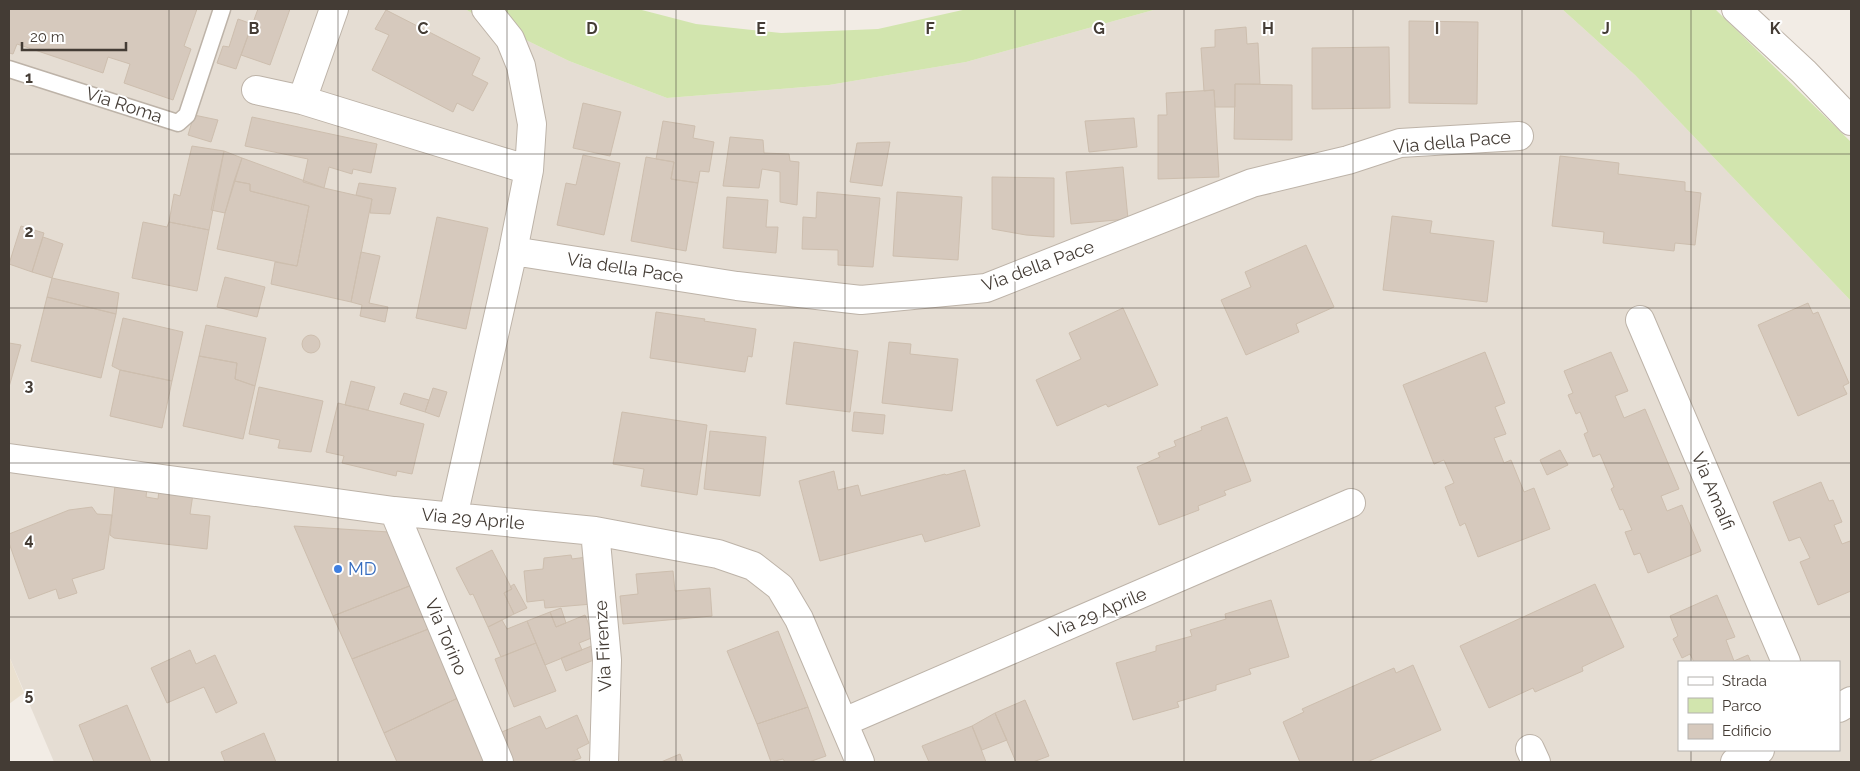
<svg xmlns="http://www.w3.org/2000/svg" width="1860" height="771" viewBox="0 0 1860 771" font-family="Raleway,sans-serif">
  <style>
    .residential { fill: #e5ddd3; fill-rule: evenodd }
    .education { fill: #eae0cf }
    .green { fill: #d2e5ae }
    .building { fill: #d6c9bd; stroke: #cdbeae }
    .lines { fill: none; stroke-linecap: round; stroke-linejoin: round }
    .service-casing { stroke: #bdb3a8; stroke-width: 19 }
    .minor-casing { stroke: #bdb3a8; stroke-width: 30 }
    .tertiary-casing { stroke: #bdb3a8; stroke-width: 30 }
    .service { stroke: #fff; stroke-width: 16 }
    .minor { stroke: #fff; stroke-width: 28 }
    .tertiary { stroke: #fff; stroke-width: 28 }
    .grid { fill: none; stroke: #443c35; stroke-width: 1; stroke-opacity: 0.55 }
    .shop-dot { fill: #3f7fe0; stroke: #fff; stroke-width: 2 }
    .labels { text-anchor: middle; stroke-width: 4; stroke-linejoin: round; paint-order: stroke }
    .street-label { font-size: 18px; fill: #443c35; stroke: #fff }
    .shop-label { font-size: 18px; fill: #366cbe; stroke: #fff; text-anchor: start }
    .grid-label { font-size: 16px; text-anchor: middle; font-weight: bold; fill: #443c35; stroke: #fff; stroke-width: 4; stroke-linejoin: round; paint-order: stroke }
  </style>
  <rect width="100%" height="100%" fill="#f2ece5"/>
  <!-- residential -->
  <path class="residential" d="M9,9h456l12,7 92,45 98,37 162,-13 137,-23 191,-53h405l73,66 216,226v461h-1797l-45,-106zM1679,662h160v88h-160z"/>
  <!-- education -->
  <path class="education" d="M9,656l15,37 -15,11z"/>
  <!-- green -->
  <path class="green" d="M465,9h173l58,15 85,9 97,-4 89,-20h190l-191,53 -137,23 -162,13 -98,-37 -92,-45z
    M1562,9h153l136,133v159l-216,-226z"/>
  <!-- building -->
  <path class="building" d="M9,9h188l-13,37 7,3 -18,51 -49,-17 6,-19 -22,-7 -5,16 -86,-29 -4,10 -4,-1z
    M258,9h32l-20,56 -29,-10z
    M386,10l94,48 -8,17 16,8 -15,28 -16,-8 -4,9 -81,-42 17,-35 -14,-6z
    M238,19l14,5 -16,45 -19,-6 6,-17 6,1z
    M1409,21l69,1 -1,82 -68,-1z
    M1246,27l1,17 11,-1 2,41h-25v23h-20l-1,-17 -10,1 -3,-43 14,-1v-17z
    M1389,47l1,61 -78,1v-61z
    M1235,84l57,1v55l-58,-1z
    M1214,90l5,87 -61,2v-64h9l-1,-22z
    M583,103l38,9 -11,44 -37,-8z
    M194,115l24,5 -7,22 -23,-7z
    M252,117l125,27 -6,29 -18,-4 -1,5 -23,-7 -5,21 -21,-6 5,-23 -63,-13z
    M1134,118l3,29 -48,5 -4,-31z
    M663,121l32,5 -2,12 21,4 -5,30 -9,-1 -2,12 -27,-4 3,-17 -18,-3z
    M730,137l33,3 1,13 25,1 1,7 9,1 -2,43 -17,-3v-30l-18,-3 -3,19 -36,-2z
    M890,142l-8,44 -32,-4 7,-39z
    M192,146l32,5 -15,79 -40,-8 5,-28 6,2z
    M224,151l18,7 -17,55 -14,-3z
    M583,155l37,8 -16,72 -47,-10 9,-42 10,2z
    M1560,156l59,7 -1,11 67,8v9l16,2 -6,52 -20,-2 -1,8 -71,-8 1,-11 -52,-6z
    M646,157l28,5 -3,17 27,4 -12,68 -55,-10z
    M242,158l82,30 48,11 -21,103 -80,-18 4,-22 22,4 12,-60 -59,-15v-7l-16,-3z
    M1123,167l5,52 -57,5 -5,-52z
    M992,177l62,1v59l-28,-2 -34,-6z
    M234,181l16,3v7l59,15 -12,60 -80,-17 8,-36z
    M359,183l37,5 -6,26 -20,-1 2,-14 -16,-4z
    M817,192l63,6 -7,69 -35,-2v-15l-36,-1 1,-32 13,1z
    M897,192l65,5 -4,63 -65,-4z
    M727,197l41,3 -2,27h12l-2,26 -53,-5z
    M1392,216l40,5 -2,12 64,8 -7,61 -104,-12z
    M437,217l51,11 -22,101 -50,-11z
    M143,222l24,5 2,-5 40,8 -12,61 -65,-13z
    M21,226l23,7 -12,39 -23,-8z
    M43,237l20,7 -11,34 -20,-6z
    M1306,245l28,62 -38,17 3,8 -53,23 -25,-55 30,-13 -6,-15z
    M361,252l19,4 -11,47 19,4 -3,15 -25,-6 2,-11 -11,-3z
    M225,277l40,10 -8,30 -40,-10z
    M52,278l67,15 -3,21 -69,-17z
    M47,297l69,17 -15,64 -70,-17z
    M1808,303l5,11 5,-2 31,71 -6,3 4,8 -49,22 -40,-91z
    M1123,308l35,77 -50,22 -2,-3 -49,22 -21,-46 45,-21 -12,-26z
    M656,312l49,7 -1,2 52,8 -4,28 -4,-1 -3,16 -95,-14z
    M123,318l60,14 -11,49 -52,-11 -8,-4z
    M206,325l60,13 -11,48 -20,-7 2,-16 -38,-7z
    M302 344a9 9 0 1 1 18 0a9 9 0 1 1-18 0Z
    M794,342l64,9 -8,61 -64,-8z
    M889,342l22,2 -1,10 48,5 -6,52 -70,-8z
    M9,343l12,2 -12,42z
    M1485,352l20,51 -10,4 11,27 -12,4 10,25 7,-3 13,32 10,-4 16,41 -72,28 -13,-34 -5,3 -15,-39 9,-4 -10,-23 -10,4 -31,-79z
    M1611,352l17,39 -13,5 9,22 21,-9 34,80 -18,7 6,15 15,-6 19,46 -53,22 -8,-20 -6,2 -9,-23 7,-2 -9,-21 -3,1 -9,-21 3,-2 -14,-33 -7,3 -9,-23 4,-2 -8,-20 -4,2 -8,-19 5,-2 -9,-22z
    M199,356l38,7 -2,16 20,7 -12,53 -60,-13z
    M120,370l52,11 -10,47 -52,-12z
    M351,381l24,6 -7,23 -23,-5z
    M259,387l64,14 -12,51 -33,-4 2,-8 -31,-6z
    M433,388l14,4 -8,25 -14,-5z
    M404,393l25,7 -4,12 -25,-8z
    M338,403l86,21 -12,50 -15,-3 -1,5 -54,-13 2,-7 -18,-4z
    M622,412l85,13 -10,70 -56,-9 3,-17 -31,-5z
    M854,412l31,3 -2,19 -31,-3z
    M1227,417l24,64 -27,10 2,4 -28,11 1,4 -40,15 -22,-58 23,-10 -2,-4 18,-7 -2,-5 28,-11 -1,-3z
    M710,431l56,6 -6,59 -56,-7z
    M1560,450l8,15 -21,10 -7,-15z
    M965,470l15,56 -55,16 -3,-8 -102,27 -21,-80 35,-10 4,19 20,-5 3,11 84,-22 1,1z
    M1821,482l8,19 4,-1 9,22 -8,3 8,19 8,-3 1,4v46l-33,14 -18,-43 10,-4 -10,-21 -11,4 -16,-39z
    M115,485l32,4 -1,8 12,2 1,-9 34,4 -3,20 20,2 -3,33 -93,-11 -4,-3z
    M92,507l5,7 15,1 -8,54 -32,10 5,14 -18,6 -3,-10 -27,10 -20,-56v-9l60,-24z
    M294,526l95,6 23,53 -79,31z
    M492,550l20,39 -8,4 10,21 -26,13 -15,-33 -3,1 -14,-27z
    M571,555l1,4 15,-2 5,47 -47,4 -1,-8 -17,2 -3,-31 19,-2 1,-11z
    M673,571l2,20 35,-3 2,28 -89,8 -3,-28 18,-2 -2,-20z
    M514,584l13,24 -13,6 -10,-21 8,-4 -2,-2z
    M1595,584l29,63 -42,20 1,4 -48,21 -2,-4 -44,20 -29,-62z
    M412,585l19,43 -79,31 -19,-43z
    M1717,595l18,42 -9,3 8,21 14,-6 3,7h-57l-4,-8 -8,4 -9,-19 5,-3 -8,-20z
    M1271,600l18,57 -40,12 2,5 -35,11v5l-39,12 2,5 -46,13 -17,-57 40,-12v-5l36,-10 -2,-6 36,-11 -1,-5z
    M561,608l5,15 -10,4 -6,-15z
    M550,612l6,15 29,-12 9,22 -15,6 3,7 -37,15 -18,-44z
    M502,620l5,9 20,-8 9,22 -35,14 -13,-30z
    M431,628l29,69 -76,36 -32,-74z
    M778,631l30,76 -51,17 -30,-73z
    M536,643l20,48 -42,16 -19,-48z
    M594,645l5,13 -33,13 -5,-13z
    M190,650l6,14 19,-9 22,48 -21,10 -12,-26 -37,16 -16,-35z
    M1413,665l28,65 -74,32h-67l-17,-40 21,-10 -2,-3 92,-41 2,5z
    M460,697l28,65h-91l-13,-29z
    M1025,700l24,56 -16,6h-17l-21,-49z
    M127,705l24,57h-57l-15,-37z
    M808,707l18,49 -17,6h-24l-2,-3 -12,3 -14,-38z
    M995,713l12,27 -25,10 -10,-24z
    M577,715l12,28 -12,6 4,9 -11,4h-61l-12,-28 43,-18 6,13z
    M972,726l14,36h-57l-7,-16z
    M264,733l12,29h-51l-4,-10z
    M680,754l3,8h-22z"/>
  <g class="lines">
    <defs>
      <path id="service" d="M9,69l169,54 9,-8 35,-106"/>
      <path id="minor" d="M256,90l46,10 227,70
        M302,100l32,-91
        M513,251l224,35 124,14 125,-12 266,-105 96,-23 52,-17 119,-7
        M1640,320l146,342
        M9,458l385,53 201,20 123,23 35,12 27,21 19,32 61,143
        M394,511l105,251
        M453,517l60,-266 16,-81 3,-46 -11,-58 -11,-27 -24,-30
        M595,531l12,129 -3,102
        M1839,708l12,-7
        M844,722l507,-219
        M1530,749l6,13
        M1735,762l25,-12"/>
      <path id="tertiary" d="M1736,9l68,63 47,49"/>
    </defs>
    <!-- service casing -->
    <use href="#service" class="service-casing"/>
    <!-- minor casing -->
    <use href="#minor" class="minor-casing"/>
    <!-- tertiary casing -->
    <use href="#tertiary" class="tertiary-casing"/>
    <!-- service -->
    <use href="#service" class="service"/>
    <!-- minor -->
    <use href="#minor" class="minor"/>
    <!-- tertiary -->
    <use href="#tertiary" class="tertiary"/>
  </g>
  <!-- grid -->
  <path class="grid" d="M169,9v753M338,9v753M507,9v753M676,9v753M845,9v753M1015,9v753M1184,9v753M1353,9v753M1522,9v753M1691,9v653M9,154h1842M9,308h1842M9,463h1842M9,617h1842M1691,750v12"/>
  <!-- markers -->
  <circle class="shop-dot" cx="338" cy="569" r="5"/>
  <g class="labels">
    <!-- street labels -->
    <g class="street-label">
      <text transform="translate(124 105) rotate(18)" y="6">Via Roma</text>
      <text transform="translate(1452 142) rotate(-5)" y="6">Via della Pace</text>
      <text transform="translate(1038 266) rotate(-20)" y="6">Via della Pace</text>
      <text transform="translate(625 268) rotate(9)" y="6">Via della Pace</text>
      <text transform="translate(1713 491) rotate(67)" y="6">Via Amalfi</text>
      <text transform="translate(473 519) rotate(5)" y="6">Via 29 Aprile</text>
      <text transform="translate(1098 613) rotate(-23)" y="6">Via 29 Aprile</text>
      <text transform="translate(446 637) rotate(67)" y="6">Via Torino</text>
      <text transform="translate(603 646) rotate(-93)" y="6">Via Firenze</text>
    </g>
    <!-- shop labels -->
    <g class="shop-label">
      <text x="348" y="575">MD</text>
    </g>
  </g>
  <g class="grid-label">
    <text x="254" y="34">B</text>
    <text x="423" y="34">C</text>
    <text x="592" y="34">D</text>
    <text x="761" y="34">E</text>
    <text x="930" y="34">F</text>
    <text x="1099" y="34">G</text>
    <text x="1268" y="34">H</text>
    <text x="1437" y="34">I</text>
    <text x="1606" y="34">J</text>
    <text x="1775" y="34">K</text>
    <text x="29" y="83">1</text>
    <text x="29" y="237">2</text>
    <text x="29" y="391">3</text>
    <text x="29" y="545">4</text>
    <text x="29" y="700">5</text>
  </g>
  <!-- border -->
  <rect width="1860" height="771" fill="none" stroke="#443c35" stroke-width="20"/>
  <!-- legend -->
  <rect x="1678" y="661" width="162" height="90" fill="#ffffff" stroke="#b4b1ae"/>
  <rect x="1688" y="677" width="25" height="8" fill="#ffffff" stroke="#b4b1ae"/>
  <text x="1722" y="686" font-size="15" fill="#443c35">Strada</text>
  <rect x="1688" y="698" width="25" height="15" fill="#d2e5ae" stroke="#b4b1ae"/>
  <text x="1722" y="711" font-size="15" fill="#443c35">Parco</text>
  <rect x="1688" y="724" width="25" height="15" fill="#d6c9bd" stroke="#b4b1ae"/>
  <text x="1722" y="736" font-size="15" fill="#443c35">Edificio</text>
  <!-- scale -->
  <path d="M22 42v8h104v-8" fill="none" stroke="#443c35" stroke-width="2.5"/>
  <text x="30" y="42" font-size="15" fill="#443c35" stroke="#ffffff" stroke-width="4" paint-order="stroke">20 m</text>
</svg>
